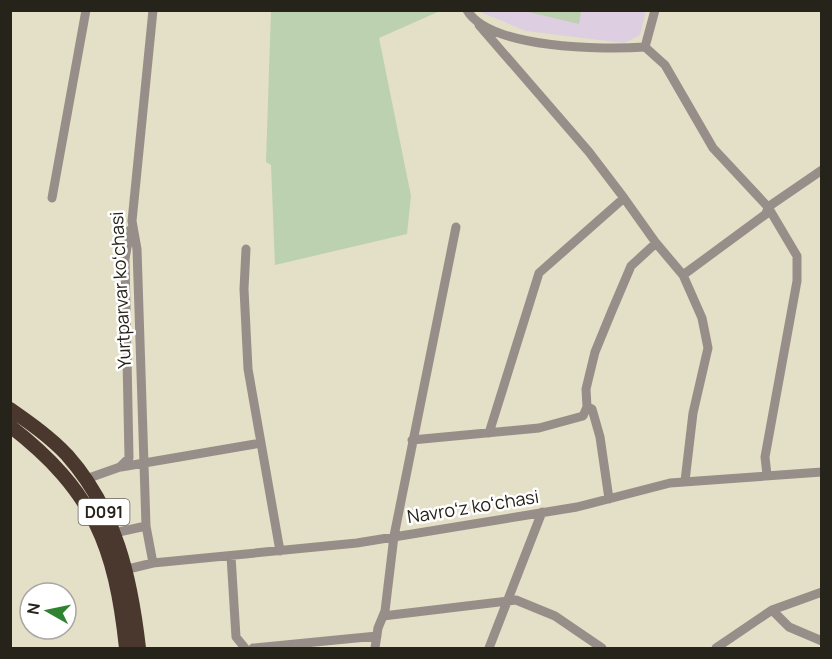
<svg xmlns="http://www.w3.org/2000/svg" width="832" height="659" viewBox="0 0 832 659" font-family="Manrope,sans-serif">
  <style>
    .education { fill: #ddcee1 }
    .green { fill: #bbd1b0 }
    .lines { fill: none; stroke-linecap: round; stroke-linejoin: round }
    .minor { stroke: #988e89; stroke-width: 9 }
    .highway { stroke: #4a372e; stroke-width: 14 }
    .labels { text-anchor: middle; stroke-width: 5; stroke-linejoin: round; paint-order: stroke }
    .shield { fill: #fff; stroke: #66655f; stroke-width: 1.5 }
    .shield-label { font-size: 16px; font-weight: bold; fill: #25231a }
    .street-label { font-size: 18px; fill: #25231a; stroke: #fff }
  </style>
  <rect width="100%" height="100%" fill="#e4dfc7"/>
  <!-- education -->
  <path class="education" d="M478,11h168l-6,24 -16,8 -98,-12z"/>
  <!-- green -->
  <path class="green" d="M520,10h61v1l-2,13z
    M271,11h169l-61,27 32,158 -4,38 -132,31 -4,-100 -5,-3z"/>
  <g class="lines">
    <!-- minor -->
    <path class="minor" d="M153,10l-21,211 5,28 9,277 7,37
      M467,10c22,39 138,40 178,37l20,18 48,83 55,59 29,49v25l-32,176 2,18
      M479,25l110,127 35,46
      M645,47l10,-37
      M52,198l34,-188
      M246,249l-2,40 4,80 32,182
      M683,275l19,43 6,30 -15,65 -8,68
      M587,407l5,2 8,28 9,62
      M489,433l50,-160 85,-75 32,45
      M412,440l127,-12 44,-12 4,-9 -1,-18 9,-37 16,-39 20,-47 25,-23 27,32 83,-61 2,-7 54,-37
      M121,467l140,-24
      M86,479l34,-12 9,-9 -4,-199 5,-29
      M114,533l32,-7
      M231,556l5,81 9,11
      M128,569l25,-6 204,-20 220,-36 93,-24 152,-11
      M772,610l17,17 33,14
      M383,616l133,-16 39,16 47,32
      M253,648l124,-12
      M375,648l3,-20 7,-17 9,-75 62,-309
      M489,648l53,-136
      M716,648l56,-38 50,-18"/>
    <!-- highway -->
    <path class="highway" d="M10,409c20,14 40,28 57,46 49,55 64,123 72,193
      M10,426c84,65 105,120 116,222"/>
  </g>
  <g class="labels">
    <!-- shield labels -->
    <rect class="shield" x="78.5" y="499" width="51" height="26" rx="4.5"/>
    <g class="shield-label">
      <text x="104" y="518">D091</text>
    </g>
    <!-- street labels -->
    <g class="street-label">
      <text transform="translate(121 290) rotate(-93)" y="6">Yurtparvar koʻchasi</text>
      <text transform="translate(473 507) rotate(-9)" y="6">Navroʻz koʻchasi</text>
    </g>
  </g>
  <!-- border -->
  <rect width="832" height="659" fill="none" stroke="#25231a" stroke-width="24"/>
  <!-- north arrow -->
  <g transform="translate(48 611) rotate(279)"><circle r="28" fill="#ffffff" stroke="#a8a7a3" stroke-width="1.5"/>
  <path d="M0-4.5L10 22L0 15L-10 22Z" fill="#2f8330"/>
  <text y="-9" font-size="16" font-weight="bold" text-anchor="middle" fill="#25231a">N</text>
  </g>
</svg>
